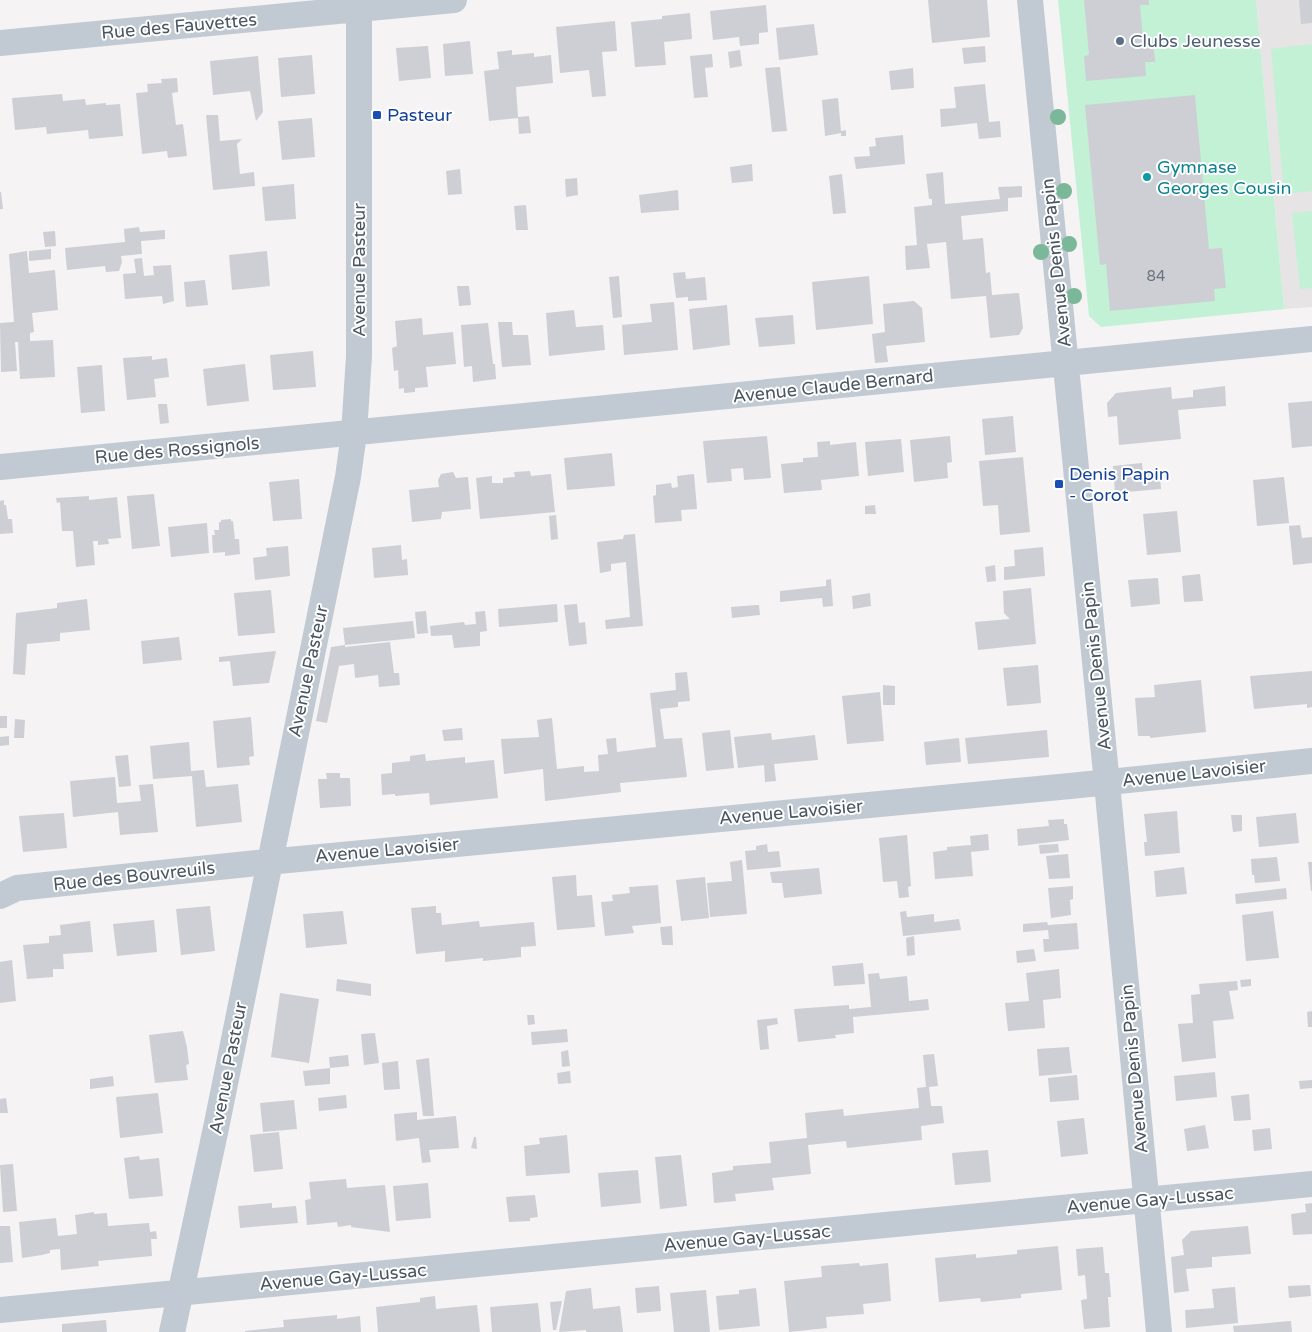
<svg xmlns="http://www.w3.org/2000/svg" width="1312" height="1332" viewBox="0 0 1312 1332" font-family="'Varela Round',sans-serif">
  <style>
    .education { fill: #e6e4e5 }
    .garden { fill: #c3f1d5 }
    .building { fill: #cdcfd5 }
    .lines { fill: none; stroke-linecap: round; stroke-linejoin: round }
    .minor { stroke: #c1cad2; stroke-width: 26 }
    .tree { fill: #7bb799 }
    .service-dot { fill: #5c6f8a; stroke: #fff; stroke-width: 2 }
    .transit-dot { fill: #1a4fb4; stroke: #fff; stroke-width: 2 }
    .culture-dot { fill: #0f9aa8; stroke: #fff; stroke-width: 2 }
    .labels { text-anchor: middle; stroke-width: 4; stroke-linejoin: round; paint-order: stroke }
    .number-label { font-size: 15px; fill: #6b747e }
    .street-label { font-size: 18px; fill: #4a5661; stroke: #fff }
    .service-label { font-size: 18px; fill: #4e5e75; stroke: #fff; text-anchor: start }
    .transit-label { font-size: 18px; fill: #164399; stroke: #fff; text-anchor: start }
    .culture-label { font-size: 18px; fill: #0d838f; stroke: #fff; text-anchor: start }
  </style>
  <rect width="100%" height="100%" fill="#f5f3f3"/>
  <!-- education -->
  <path class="education" d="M1256,0h56v307l-28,2z"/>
  <!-- garden -->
  <path class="garden" d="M1058,0h198l28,309 -183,18 -12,-11z
    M1312,44v147l-28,3 -13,-145z
    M1312,211v77l-12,1 -8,-76z"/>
  <!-- building -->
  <path class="building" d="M928,0h59l3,37 -58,6z
    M1084,0h65v5h-9l3,35 9,-1 3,20v3h-10l1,14 -60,5 -2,-25 5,-1z
    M1299,0h13v23l-11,1z
    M766,5l2,27 -9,1v11l-19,2 -1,-9 -26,3 -3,-29z
    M690,13l2,26 -28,3 2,23 -31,2 -4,-45 31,-3v-3z
    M615,21l2,30 -15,1 4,44 -14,1 -3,-27 -29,3 -4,-46z
    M814,24l4,31 -39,5 -3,-32z
    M470,41l3,33 -28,2 -2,-32z
    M428,46l3,32 -32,3 -3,-33z
    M985,46l1,16 -22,2 -2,-16z
    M512,50v5l22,-2v4l17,-2 2,28 -37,4 2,30 11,-1 2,17 -12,1 -1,-16 -29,3 -5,-50 15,-2 -2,-17z
    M740,50l2,16 -12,2 -2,-16z
    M712,54l1,13 -8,1 3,29 -14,1 -4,-42z
    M312,55l3,39 -34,3 -3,-39z
    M258,56l5,56 -7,9 -6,-30 -37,4 -3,-34z
    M780,67l7,64 -15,1 -7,-64z
    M913,68l1,20 -23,2 -2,-19z
    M177,78l1,14 -6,1 4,32 7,-1 4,32 -19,2 -1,-7 -25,3 -6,-61 12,-1 -1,-8 15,-1 -1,-4z
    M985,84l4,38 11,-1 1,16 -22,2 -2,-16 -36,4 -1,-18 16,-1 -2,-21z
    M62,94l1,7 22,-2 1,6 20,-2v2l14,-1 3,32 -34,3 -1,-9 -41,4 -1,-7 -31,3 -3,-32z
    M1195,95l14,154 13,-1 4,40 -12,1 1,12 -105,10 -4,-47 -6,1 -15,-160z
    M838,98l3,33 5,-1v6h-5v-3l-16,3 -3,-36z
    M206,115h12l2,26 22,-2 -5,5 3,30 14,-2 1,14 -42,4z
    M312,118l3,39 -33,3 -4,-39z
    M903,135l2,29 -49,5 -2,-12 16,-1 -1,-9 7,-1 -1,-8z
    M752,164l1,17 -21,2 -2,-16z
    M460,169l2,25 -14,1 -2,-24z
    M943,172l2,32 55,-5 -2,-12 24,-1v11l-14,1v13l-47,5 2,24 20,-2 3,35 4,-1 2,23 27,-2 4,35 -4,7 -29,3 -4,-42 -35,3 -5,-57 -19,2 3,24 -24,2 -1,-24 12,-1 -3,-38 18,-2v-6h-3l-3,-25z
    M842,174l4,39 -13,1 -4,-38z
    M577,178l1,17 -12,2 -1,-18z
    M294,184l2,35 -31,2 -3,-34z
    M678,190l1,20 -38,3 -2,-18z
    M0,192h1l2,17h-3z
    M526,205l2,25h-12l-2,-24z
    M139,227l1,5 25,-2v9l-24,2 1,13 -21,2 1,6 -3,9 -13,1 -1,-6 -38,4 -2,-22 60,-6 -1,-13z
    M55,231l1,15 -11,1 -2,-15z
    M51,249v10l-22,2v-10z
    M27,251l2,22 26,-3 3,40 -26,3 2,19 -4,1v8l23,-1 2,37 -35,2 -2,-37h-3l2,29 -16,1 -1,-49 14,-1 -5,-68z
    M267,251l3,35 -38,4 -3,-35z
    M142,258l2,18 10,-1 -1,-9 18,-1 3,36 -11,3 -1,-8 -37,3 -2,-25 13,-1 -2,-14z
    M685,272l1,7 19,-2 2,23 -19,1v-4l-12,1 -3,-25z
    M619,276l3,41 -9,1 -4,-41z
    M869,276l4,48 -57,6 -4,-48z
    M205,280l3,25 -22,2 -2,-25z
    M457,286h12l2,19 -12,1z
    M914,301l8,7 3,34 -39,4 2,16 -13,1 -3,-29 13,-2 -2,-28z
    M674,302l4,48 -54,5 -2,-30 30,-3 -2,-18z
    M727,305l3,40 -37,5 -4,-41z
    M574,310l2,17 27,-2 2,25 -56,6 -3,-43z
    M793,315l2,29 -36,3 -4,-29z
    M422,318l1,17 30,-3 3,32 -30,3 2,20 -13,1v4l-11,1v-5l-5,1 -1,-19 -4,1 -2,-23 5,-2 -2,-25z
    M498,322h14l1,13h15l3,30 -29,2z
    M488,323l5,41h2l1,15 -23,3 -1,-16 -8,1 -3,-42z
    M313,351l3,36 -43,3 -3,-35z
    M152,356v4l15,-2 2,19 -15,2 2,18 -29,3 -4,-42z
    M245,364l4,37 -42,5 -4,-37z
    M102,365l3,46 -24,2 -4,-46z
    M1225,386l1,20 -48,4 3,29 -62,6 -2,-29 -9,1 -1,-14 9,-10 55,-6 1,12 21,-2v-7z
    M1312,401v45l-20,2 -4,-45z
    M158,404h9l2,19 -9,1z
    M1013,416l3,36 -31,3 -3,-36z
    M767,436l4,42 -27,2 -1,-12 -12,1 1,12 -25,2 -4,-42z
    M950,436l2,26 -5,1 1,15 -34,4 -4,-42z
    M901,439l3,33 -36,4 -3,-34z
    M830,441v4l26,-3 3,34 -38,4 1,10 -38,3 -3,-29 22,-2v-4l15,-1 -1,-15z
    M612,453l3,33 -48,4 -3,-32z
    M1023,457l7,75 -30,3 -2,-30 -15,1 -4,-45z
    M1142,463l1,11 17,-1 1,16 -46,4 -2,-27z
    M530,471l1,5 20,-2 4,38 -75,7 -4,-41 16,-2v7h11v-5l12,-1 -1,-5z
    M453,472l3,6 12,-1 3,32 -29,3 -1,7 -29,3 -3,-32 30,-3 -1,-7 3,-6z
    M694,474l3,35 -16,1 1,11 -27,2 -2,-27 3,-1v-10l15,-2 1,5 6,-1 -1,-11z
    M1284,477l5,46 -32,3 -4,-46z
    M299,479l3,40 -29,2 -4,-39z
    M154,494l6,52 -28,3 -5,-53z
    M89,496v4l28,-3 4,41 -13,1 1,5 -11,1v-4h-5l2,24 -19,2 -3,-36h-11l-2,-29 -3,1 -1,-5z
    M4,500v5h2l2,14h4l1,14 -13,1v-33z
    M875,505l1,9h-11v-8z
    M1177,511l4,41 -34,3 -4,-41z
    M556,515l2,24 -7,1 -2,-24z
    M231,519v2h2l2,18h4l1,15 -15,2v-4l-12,1 -1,-18h3l-1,-5h5v-8h2v-2z
    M207,523l2,30 -38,4 -3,-30z
    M1300,525l2,13 10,-1v26l-19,2 -4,-39z
    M635,534l8,92 -37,3 -1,-9 25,-3 -4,-55 -15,2v7l-11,2 -3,-31 26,-3 1,-4z
    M401,545l1,15 5,-1 1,16 -34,3 -2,-30z
    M288,546l2,30 -35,4 -2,-22 14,-2 -1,-8z
    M1043,547l2,29 -41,4v-13l11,-1 -1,-16z
    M995,565l1,16 -9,1 -2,-15z
    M1200,574l3,27 -19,1 -2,-26z
    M1158,578l2,26 -29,3 -3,-27z
    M831,579l2,27 -10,1 -1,-9 -42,4v-11l46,-5v-6z
    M1031,588l5,56 -58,6 -3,-28 35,-3 -6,-6 -1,-22z
    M271,590l4,43 -37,3 -4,-43z
    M870,593l1,13 -18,3 -1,-13z
    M87,599l3,31 -30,3v8l-33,3 -2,31 -12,-1 3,-61 41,-5v-5z
    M557,604l1,18 -59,5 -1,-18z
    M577,604l2,19 6,-1 2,22 -18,2 -5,-41z
    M756,605h3l1,10 -28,3 -1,-11z
    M426,611l2,22 -11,1 -2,-22z
    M485,611l2,20 -7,1v14l-26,2 -2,-13 -21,1 -1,-10 34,-4 1,3 11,-1 -1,-12z
    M413,621l2,17 -70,7v2l45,-5 4,31h5l1,12 -21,2 -1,-12 -23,3 -1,-14 -15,2 -12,57 -11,-2 15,-74 14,-2 -2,-17z
    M179,637l3,23 -39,4 -2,-23z
    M276,651l-7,32 -36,3 -3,-25 -11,1v-5z
    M1038,665l3,38 -34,3 -4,-38z
    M1312,671v36l-5,1v-4l-53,5 -4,-33z
    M687,672l3,29 -12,1v5l-18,2 4,30 18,-1 5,39 -67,6 1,9 -76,9 -2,-32 -39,5 -3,-35 38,-2 -2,-17 15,-2 5,51 27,-3v6l15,-1 -1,-16 10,-1 -2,-15 10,-1 1,14 39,-5 -6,-54 26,-3 -1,-17z
    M1201,680l5,52 -56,6v-2h-12l-3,-38 20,-1 -1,-12z
    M883,685l12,1v19h-12z
    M880,692l4,49 -37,3 -5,-48z
    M0,716h7v12h-7z
    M251,717l3,39 -5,1 1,8 -33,3 -4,-47z
    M15,719l10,1 -1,18h-10z
    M462,728l1,12 -19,1 -2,-11z
    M730,730l4,38 -28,3 -4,-38z
    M1047,730l2,27 -81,7 -3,-26z
    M771,733l1,7 43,-5 3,25 -44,4 2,17 -11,1 -1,-17 -26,3 -4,-31z
    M9,736v9l-9,1v-9z
    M959,738l2,24 -35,3 -2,-23z
    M189,742l2,29 13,-1 2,17 32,-3 4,38 -46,5 -4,-51 -39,3 -3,-33z
    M425,754l1,7 39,-4v6l29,-3 4,38 -68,7 -1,-12 -34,3v-2l-13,1 -1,-21 11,-1v-10l18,-2v-5z
    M128,755l3,31 -12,1 -4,-31z
    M326,773h14v5h10l1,28 -31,2 -2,-29h9z
    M115,777l2,26 24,-2 -2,-16 14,-1 5,48 -38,3 -2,-23 -45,5 -3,-36z
    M1177,811l3,42 -35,3 -1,-14h3l-3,-28z
    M64,813l3,35 -44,4 -4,-36z
    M1296,813l3,30 -40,4 -3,-30z
    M1231,815h11v16l-9,1z
    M1064,819v5h3l2,16 -51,6 -1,-17 32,-3 -1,-6z
    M988,834l1,16 -18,2 2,24 -38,3 -2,-27 14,-2v-3l24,-2 -1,-9z
    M907,835l4,51 -3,1 1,10 -10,1 -2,-17 -14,1 -4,-44z
    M767,844l1,8 11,-1 2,16 -34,3 -2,-19 11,-1v-4z
    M1058,844l1,8 -19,2 -1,-9z
    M1068,854l2,24 -21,1 -3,-23z
    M1277,857l3,24 -25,2 -1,-8h-2l-1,-16z
    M742,860l5,54 -37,3 -3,-34 25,-2 -2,-19z
    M1308,862h4v29h-1z
    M1184,867l3,27 -31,3 -2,-26z
    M819,868l3,26 -38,4 -2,-15h-10l-2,-11z
    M576,875l1,21 15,-1 3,32 -38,3 -5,-53z
    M705,877l4,41 -28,3 -5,-41z
    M658,885l3,38 -29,3 2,7 -29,3 -4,-34 12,-1 -1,-6 18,-2 -1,-6z
    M1073,886v13l-3,1 1,15 -20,3 -3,-30z
    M1286,888l1,11 -51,5 -1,-10z
    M210,906l5,45 -34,4 -5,-46z
    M436,906v7h5l1,12 37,-4 1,6 54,-5 2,24 -15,1v10l-38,4v-3l-38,4v-11l-29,3 -5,-46z
    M343,911l4,33 -41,4 -3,-34z
    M906,911l1,6 27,-3v8l25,-3 2,11 -58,6 -3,-24z
    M1273,911l6,47 -33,3 -4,-46z
    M154,920l3,32 -40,4 -4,-32z
    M90,921l3,31 -30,2 1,15h-11v8l-26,2 -4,-34 26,-2v-7l12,-1 -1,-10z
    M1047,922l1,3 29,-2 2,26 -35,3 -1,-13h6l-1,-9 -25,2v-8z
    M672,926l1,19h-11l-2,-18z
    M914,936l1,19 -8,1 -1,-18z
    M1034,949l2,12 -19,2 -1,-12z
    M12,960l4,41 -16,2v-41z
    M863,963l2,21 -31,2 -2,-20z
    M1059,969l2,29 -18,2 2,28 -37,3 -3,-28 24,-2 -3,-28z
    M879,973l1,6 27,-3 2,25 19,-2 1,11 -76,7 1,16 -19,2 1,3 -38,4 -4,-33 55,-4v4l22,-2 -3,-33z
    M337,979l34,5v12l-35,-5z
    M1251,979v7l-10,1 -1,-7z
    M1237,981l1,9 -9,1 5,28 -21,2 3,37 -34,4 -4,-38 15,-1 -2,-28 9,-1 -1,-10z
    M280,993l39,6 -10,64 -38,-6z
    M1312,1011v16h-4l-1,-15z
    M527,1015h7l1,9 -7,1z
    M777,1018l1,6 -11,2 2,23 -9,1 -3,-30z
    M567,1029l1,13 -36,3 -1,-13z
    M183,1031l4,16 2,17 -3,1 2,15 -33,3 -6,-48z
    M375,1033l4,30 -15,2 -3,-31z
    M1069,1047l3,26 -33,3 -2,-27z
    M568,1050l2,16 -8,1 -1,-15z
    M934,1054l4,32 -9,1 2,19h11l2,17 -23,3 1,14 -75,8 -1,-7 -38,4 3,29 -39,4 2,12 -39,4 1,7 -22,2 -2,-30 21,-3v-4l38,-3 -2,-21 38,-4 -2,-25 38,-4 1,7 75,-8 -2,-20 9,-1 -3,-32z
    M348,1055l1,11 -19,2 -1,-11z
    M429,1058l5,58h-11l-7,-56z
    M398,1061l2,28 -16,1 -2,-27z
    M330,1068v16l-25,2 -2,-15z
    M570,1071l1,12 -13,1 -1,-11z
    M1215,1072l2,25 -41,4 -2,-25z
    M1077,1075l2,25 -29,2 -2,-24z
    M113,1076l1,10 -24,3v-10z
    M1312,1080v8l-12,1 -1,-8z
    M158,1093l5,40 -43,5 -4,-41z
    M1249,1094l2,26 -17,1 -3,-25z
    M346,1095l1,13 -28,3 -1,-13z
    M6,1098l2,15h-8v-14z
    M294,1100l3,29 -34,3 -3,-29z
    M417,1112v8l39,-4 3,32 -30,2 2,12 -9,1 -3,-25 -23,3 -2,-27z
    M1084,1118l4,36 -27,3 -4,-36z
    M1205,1125l4,23 -22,3 -3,-22z
    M1270,1128l2,21 -18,2 -2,-21z
    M279,1132l4,37 -29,3 -4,-37z
    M567,1135l3,38 -44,3 -2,-30 16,-2 -1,-6z
    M474,1137h2l1,12 -6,-1z
    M988,1150l3,32 -36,3 -3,-32z
    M681,1155l6,51 -27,3 -5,-52z
    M139,1156l1,4 19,-2 4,38 -34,3 -5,-41z
    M13,1164l4,47 -14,1 -3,-47z
    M638,1170l3,33 -40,4 -3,-34z
    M346,1179l1,9 38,-3 5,47 -39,-5v-2l-13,2 -1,-5 -30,3 -2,-25 6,-1 -2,-17z
    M428,1183l3,35 -35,3 -3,-35z
    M535,1195l3,22 -8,1v3l-21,1 -3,-25z
    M272,1203v5l24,-2 2,17 -58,5 -2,-22z
    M1312,1203v31l-19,1 -2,-21 15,-2 -1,-8z
    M94,1212v2l13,-1 1,13 41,-3 1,9 6,-1 1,8h-6l1,17 -54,5 1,5 -38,4 -1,-21 -10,1v3l-8,2 -20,3 -3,-36 37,-4 2,18 19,-2 -2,-19z
    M0,1226h10l3,36 -13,1z
    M1248,1226l3,28 -39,3v10l-26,2 3,22 -15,2 -3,-36 13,-2 -2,-15 9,-9z
    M1058,1246l4,44 -41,4v4l-40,4 -1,-4 -41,4 -4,-44 41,-4v4l41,-4v-4z
    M1103,1247l2,26h4l2,24h-3l2,30 -26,2 -3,-29 6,-1 -2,-24 -7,1 -2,-27z
    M859,1263l1,3 28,-3 3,38 -28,3 1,10 -38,3 1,11 -38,4 -5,-51 38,-4 -1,-11z
    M1310,1285l1,11 -22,2 -1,-12z
    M659,1286l2,25 -24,2 -2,-25z
    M1235,1287l3,36 -52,5 -1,-18 29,-2 -2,-19z
    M591,1288l2,21 27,-3 3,26h-37v-2l-27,2 7,-41z
    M756,1288l4,38 -41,4 -3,-34 23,-2v-4z
    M706,1290l4,42h-36l-4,-39z
    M435,1296l1,13 41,-4 3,27h-102l-2,-25 44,-5v-4z
    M562,1301l-6,29h-3l-3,-28z
    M538,1303l3,29h-49l-2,-25z
    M337,1315v4l23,-3 1,16h-116v-1l39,-4 -1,-7z
    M106,1320l1,12h-45v-8z
    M1291,1321l1,11h-58l-1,-6z"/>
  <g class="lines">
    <!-- minor -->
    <path class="minor" d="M1030,0l78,794 51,538
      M0,43l454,-43
      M0,467l1312,-128
      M0,896l17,-8 240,-25 813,-77 242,-25
      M0,1310l1312,-126
      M172,1332l44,-204 132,-651 6,-44 5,-77v-356"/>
  </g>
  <!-- trees -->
  <g class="tree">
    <circle cx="1058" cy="117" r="8"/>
    <circle cx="1064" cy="191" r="8"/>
    <circle cx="1069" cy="244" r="8"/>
    <circle cx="1041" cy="252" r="8"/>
    <circle cx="1074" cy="296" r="8"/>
  </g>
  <!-- markers -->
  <circle class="service-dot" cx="1120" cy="41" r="5"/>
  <g class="transit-dot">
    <rect x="372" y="110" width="10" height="10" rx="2.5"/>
    <rect x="1054" y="479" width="10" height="10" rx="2.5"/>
  </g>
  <circle class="culture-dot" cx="1147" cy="177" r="5"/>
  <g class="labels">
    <!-- number labels -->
    <g class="number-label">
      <text x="1156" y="281">84</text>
    </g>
    <!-- street labels -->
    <g class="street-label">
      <text transform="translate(179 26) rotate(-5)" y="6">Rue des Fauvettes</text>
      <text transform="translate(1056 263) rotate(-96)" y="6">Avenue Denis Papin</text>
      <text transform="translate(359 270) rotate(-90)" y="6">Avenue Pasteur</text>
      <text transform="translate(833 386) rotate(-6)" y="6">Avenue Claude Bernard</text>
      <text transform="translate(177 450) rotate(-5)" y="6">Rue des Rossignols</text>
      <text transform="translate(1096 666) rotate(-96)" y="6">Avenue Denis Papin</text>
      <text transform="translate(308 671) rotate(-78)" y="6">Avenue Pasteur</text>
      <text transform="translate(1194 773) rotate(-6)" y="6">Avenue Lavoisier</text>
      <text transform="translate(791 812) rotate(-5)" y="6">Avenue Lavoisier</text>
      <text transform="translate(387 850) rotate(-5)" y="6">Avenue Lavoisier</text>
      <text transform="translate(134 876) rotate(-6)" y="6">Rue des Bouvreuils</text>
      <text transform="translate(228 1068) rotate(-79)" y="6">Avenue Pasteur</text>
      <text transform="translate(1134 1069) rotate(-95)" y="6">Avenue Denis Papin</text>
      <text transform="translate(1150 1200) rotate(-5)" y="6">Avenue Gay-Lussac</text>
      <text transform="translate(747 1238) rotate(-5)" y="6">Avenue Gay-Lussac</text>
      <text transform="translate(343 1277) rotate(-5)" y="6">Avenue Gay-Lussac</text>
    </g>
    <!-- service labels -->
    <g class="service-label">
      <text x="1130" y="47">Clubs Jeunesse</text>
    </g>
    <!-- transit labels -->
    <g class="transit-label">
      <text x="387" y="121">Pasteur</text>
      <text x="1069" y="480">Denis Papin<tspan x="1069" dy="21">- Corot</tspan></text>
    </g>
    <!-- culture labels -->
    <g class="culture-label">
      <text x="1157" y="173">Gymnase<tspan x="1157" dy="21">Georges Cousin</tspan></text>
    </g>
  </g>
</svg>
